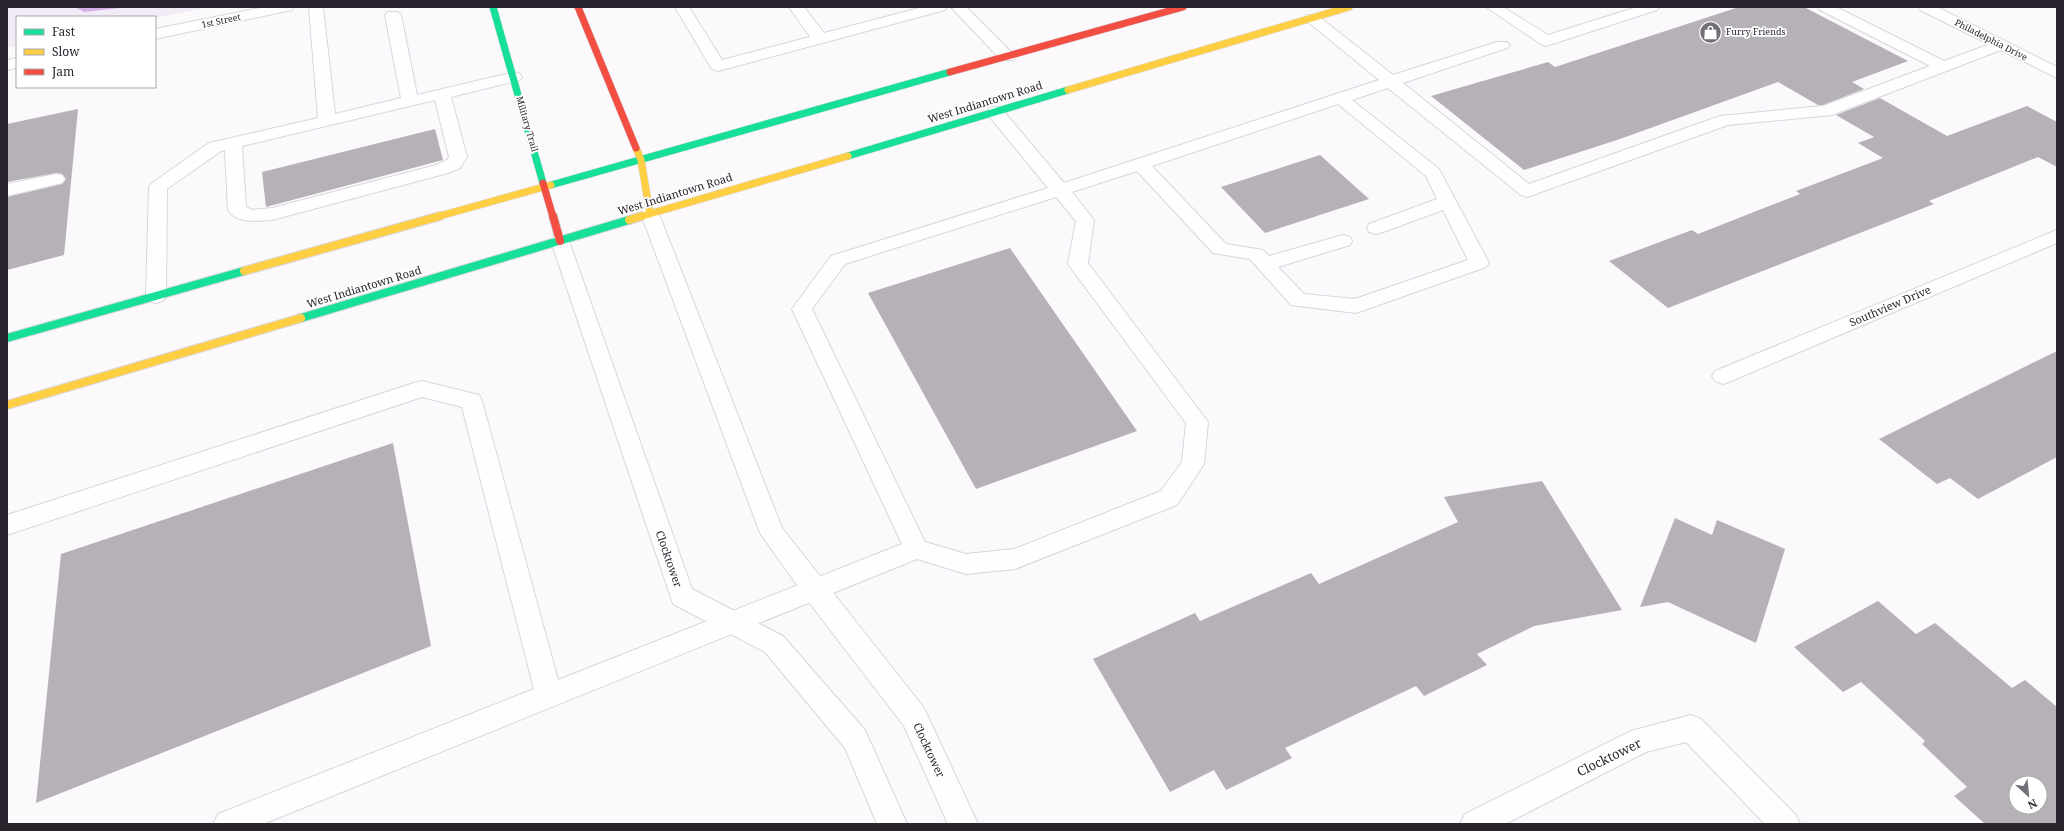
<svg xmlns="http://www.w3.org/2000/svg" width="2064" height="831" viewBox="0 0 2064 831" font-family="'Noto Serif',serif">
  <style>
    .built { fill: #f0ebf4 }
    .water { fill: #d4b0e9 }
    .building { fill: #b5b1b7; fill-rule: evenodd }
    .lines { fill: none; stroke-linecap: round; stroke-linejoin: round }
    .lane-casing { stroke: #d9d5dc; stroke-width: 2 }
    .street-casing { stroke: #d9d5dc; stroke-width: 2 }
    .fast-far1-casing { stroke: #d9d5dc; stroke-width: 8 }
    .fast-casing { stroke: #d9d5dc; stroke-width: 10 }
    .slow-far1-casing { stroke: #d9d5dc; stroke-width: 8 }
    .slow-casing { stroke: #d9d5dc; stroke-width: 10 }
    .jam-far1-casing { stroke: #d9d5dc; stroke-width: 8 }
    .jam-casing { stroke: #d9d5dc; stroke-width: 10 }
    .lane { fill: #fefeff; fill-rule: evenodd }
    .street { fill: #fefeff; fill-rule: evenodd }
    .fast-far1 { stroke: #16e098; stroke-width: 7 }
    .fast { stroke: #16e098; stroke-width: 8 }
    .slow-far1 { stroke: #ffcf43; stroke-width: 7 }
    .slow { stroke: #ffcf43; stroke-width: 8 }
    .jam-far1 { stroke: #f24e42; stroke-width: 7 }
    .jam { stroke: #f24e42; stroke-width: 8 }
    .labels { text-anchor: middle; stroke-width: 3.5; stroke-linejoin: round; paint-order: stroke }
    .far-street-label { font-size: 9px; fill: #2a242e; stroke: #fff }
    .far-poi-label { font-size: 9px; fill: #2a242e; stroke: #fff; text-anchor: start }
    .street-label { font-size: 11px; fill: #2a242e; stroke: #fff }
    .near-street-label { font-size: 13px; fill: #2a242e; stroke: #fff }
  </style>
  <rect width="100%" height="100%" fill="#fbf9fc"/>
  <!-- built -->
  <path class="built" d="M7,7h202l-54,11 -138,-1v29l-10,2z"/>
  <!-- water -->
  <path class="water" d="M75,7h53l-44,5z"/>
  <!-- building -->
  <path class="building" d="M1739,7h65l104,54 -56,21 12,7 -41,16h-5l-40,-23 -158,57 -96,31 -93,-74 117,-34 7,5z
    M1880,98l67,38 80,-30 30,16v45l-19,-10 -109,44 5,3 -266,104 -59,-47 83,-31 6,4 102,-40 -4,-3 87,-33 -25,-15 16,-6 -38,-22z
    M78,109l-14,146 -57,15v-73l55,-13 4,-5 -4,-5 -6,-1 -49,9v-58z
    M435,129l8,31 -177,47 -4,-35z
    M1320,155l49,44 -104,34 -44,-46z
    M1010,248l127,183 -161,58 -108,-196z
    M2057,351v106l-79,42 -28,-21 -13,6 -58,-45z
    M393,443l38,203 -395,157 25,-249z
    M1542,481l80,129 -88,16 -57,28 10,11 -63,31 -8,-10 -131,62 7,10 -66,32 -12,-20 -44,22 -77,-133 102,-46 5,8 111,-48 8,11 139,-62 -14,-25z
    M1675,518l37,17 5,-15 68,29 -29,94 -88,-41 -28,5z
    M1878,601l38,33 19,-11 77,65 13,-8 32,27v117h-72l-31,-28 13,-9 -45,-43 3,-3 -64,-59 -18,10 -49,-45zM2016,783h24v24h-24z"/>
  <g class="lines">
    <defs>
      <path id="lane" d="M309,7h14l12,107 66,-16 -16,-83 3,-3h10l3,3 16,80 97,-23 6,2 2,3 -2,3 -69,17 16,60 -7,11 -12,5 -176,47c-15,1 -35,4 -44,-10l-3,-60 -4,1 -54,38 -1,107 -3,5 -7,2 -7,-2 -3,-5 3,-109 3,-4 57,-40 109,-25zM435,100l14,57 -2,3 -11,5 -164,43 -20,2 -6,-3 -4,-61z
        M675,7h14l33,53 88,-23 -21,-30h15l20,26 99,-26h24l-2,3 -227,61 -6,-2 -2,-3z
        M951,7h15l47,47 2,3 -2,3h-12z
        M1486,7h17l45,28 89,-28h22l-2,3 -111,36 -5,-2z
        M1818,7h18l108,54 57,-21 5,2 3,3 -3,3 -174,67 -104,10 -201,72 -6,-2 -133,-107 -36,12 87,69 50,94 -3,4 -130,46 -65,-8 -41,-46 -37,-6 -76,-82 -65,21 22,28 -6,43 120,159 -4,42 -27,41 -162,64 -49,5 -49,-15 -654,265h-50l5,-10 316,-125 -72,-282 -40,-10 -415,138v-20l407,-132 8,-2 49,12 8,2 3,6 76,279 344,-136 -110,-235 39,-53 217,-68 -59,-72 -2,-4 2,-4 6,-1 6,1 63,75 315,-103 -72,-59 -3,-3 3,-3h10l76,60 104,-33h10l3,3 -3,3 -104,35 126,101 191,-68 103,-10 107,-40 -110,-56zM1338,104l88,72 11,23 -68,25 -2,4 2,4 7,2 7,-2 60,-22 25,50 -113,39 -51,-5 -26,-27 72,-22 2,-4 -2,-4 -7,-2 -74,21 -6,-6 -37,-6 -74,-78zM1056,197l20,24 -8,43 118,159 -4,39 -21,29 -147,58 -48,5 -41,-12 -113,-233 33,-45z
        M56,174l6,1 3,4 -3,4 -55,13v-12z"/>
      <path id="street" d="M265,7h29l-2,3 -5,1 -132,28v-10z
        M1918,7h19l120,60v11l-137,-68z
        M17,58v10l-10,2v-10z
        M650,208l7,2 2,4 123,314 142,180 54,116h-30l-44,-98 -93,-121 -51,-72 -119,-319 2,-4z
        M2057,230v13l-326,138 -8,3 -8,-3 -3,-5 3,-5z
        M560,235l7,2 2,4 123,348 91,47 82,94 42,94h-30l-32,-76 -80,-96 -92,-48 -122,-363 2,-4z
        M1691,715l10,4 94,95 5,10h-35l-79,-82 -40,10 -141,72h-45l5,-10 166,-83z"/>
      <path id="fast-far1" d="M493,7l50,176
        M848,156l220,-66
        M551,185l399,-113"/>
      <path id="fast" d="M301,318l328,-98
        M7,338l237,-67"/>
      <path id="slow-far1" d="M1068,90l281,-83
        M636,148l5,12 9,54
        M436,217l115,-32
        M639,217l209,-61"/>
      <path id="slow" d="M629,220l13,-4
        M244,271l196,-55
        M7,405l294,-87"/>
      <path id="jam-far1" d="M578,7l58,141
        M950,72l233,-65
        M543,183l10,34"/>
      <path id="jam" d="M553,216l7,25"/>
    </defs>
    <!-- lane casing -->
    <use href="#lane" class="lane-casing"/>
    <!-- street casing -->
    <use href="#street" class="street-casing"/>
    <!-- fast-far1 casing -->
    <use href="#fast-far1" class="fast-far1-casing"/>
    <!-- fast casing -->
    <use href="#fast" class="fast-casing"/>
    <!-- slow-far1 casing -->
    <use href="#slow-far1" class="slow-far1-casing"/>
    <!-- slow casing -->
    <use href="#slow" class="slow-casing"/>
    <!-- jam-far1 casing -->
    <use href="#jam-far1" class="jam-far1-casing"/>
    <!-- jam casing -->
    <use href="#jam" class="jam-casing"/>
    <!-- lane -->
    <use href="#lane" class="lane"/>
    <!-- street -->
    <use href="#street" class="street"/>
    <!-- fast-far1 -->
    <use href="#fast-far1" class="fast-far1"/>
    <!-- fast -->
    <use href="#fast" class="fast"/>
    <!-- slow-far1 -->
    <use href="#slow-far1" class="slow-far1"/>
    <!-- slow -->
    <use href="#slow" class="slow"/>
    <!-- jam-far1 -->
    <use href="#jam-far1" class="jam-far1"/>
    <!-- jam -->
    <use href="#jam" class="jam"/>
  </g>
  <!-- icons -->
  <defs>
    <symbol id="shop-disc" viewBox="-11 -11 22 22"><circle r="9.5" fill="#736f76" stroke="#fff"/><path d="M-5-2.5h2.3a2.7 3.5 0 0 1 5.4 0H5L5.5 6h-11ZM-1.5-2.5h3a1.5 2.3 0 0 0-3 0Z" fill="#fff"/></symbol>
  </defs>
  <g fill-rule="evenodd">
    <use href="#shop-disc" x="1698" y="20" width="25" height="25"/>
  </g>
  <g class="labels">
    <!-- far-street labels -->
    <g class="far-street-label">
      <text transform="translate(221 21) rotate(-12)" y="3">1st Street</text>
      <text transform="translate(1991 40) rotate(27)" y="3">Philadelphia Drive</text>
      <text transform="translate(527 124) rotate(74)" y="3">Military Trail</text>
    </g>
    <!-- far-poi labels -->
    <g class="far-poi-label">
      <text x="1726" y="35">Furry Friends</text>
    </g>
    <!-- street labels -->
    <g class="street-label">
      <text transform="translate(985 102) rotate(-17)" y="4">West Indiantown Road</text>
      <text transform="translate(675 194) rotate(-17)" y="4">West Indiantown Road</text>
      <text transform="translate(364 287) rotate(-17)" y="4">West Indiantown Road</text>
      <text transform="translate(1890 306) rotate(-23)" y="4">Southview Drive</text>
      <text transform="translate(669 559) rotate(71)" y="4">Clocktower</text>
      <text transform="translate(929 750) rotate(65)" y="4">Clocktower</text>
    </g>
    <!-- near-street labels -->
    <g class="near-street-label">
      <text transform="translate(1609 757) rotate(-26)" y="5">Clocktower</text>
    </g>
  </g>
  <!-- border -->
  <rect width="2064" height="831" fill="none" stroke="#2a242e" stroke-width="16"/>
  <!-- legend -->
  <rect x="16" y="16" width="140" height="72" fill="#ffffff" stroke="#aaa7ab"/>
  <rect x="24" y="29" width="20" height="6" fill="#16e098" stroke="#aaa7ab"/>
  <text x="52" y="36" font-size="12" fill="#2a242e">Fast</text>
  <rect x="24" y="49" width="20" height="6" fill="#ffcf43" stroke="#aaa7ab"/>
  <text x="52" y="56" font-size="12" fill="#2a242e">Slow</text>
  <rect x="24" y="69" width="20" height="6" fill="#f24e42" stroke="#aaa7ab"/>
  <text x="52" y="76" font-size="12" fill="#2a242e">Jam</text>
  <!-- north arrow -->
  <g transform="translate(2028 795) rotate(153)"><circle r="19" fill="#ffffff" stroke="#aaa7ab"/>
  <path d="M0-3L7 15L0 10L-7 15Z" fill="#736f76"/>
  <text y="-6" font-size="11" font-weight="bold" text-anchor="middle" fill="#2a242e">N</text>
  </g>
</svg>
